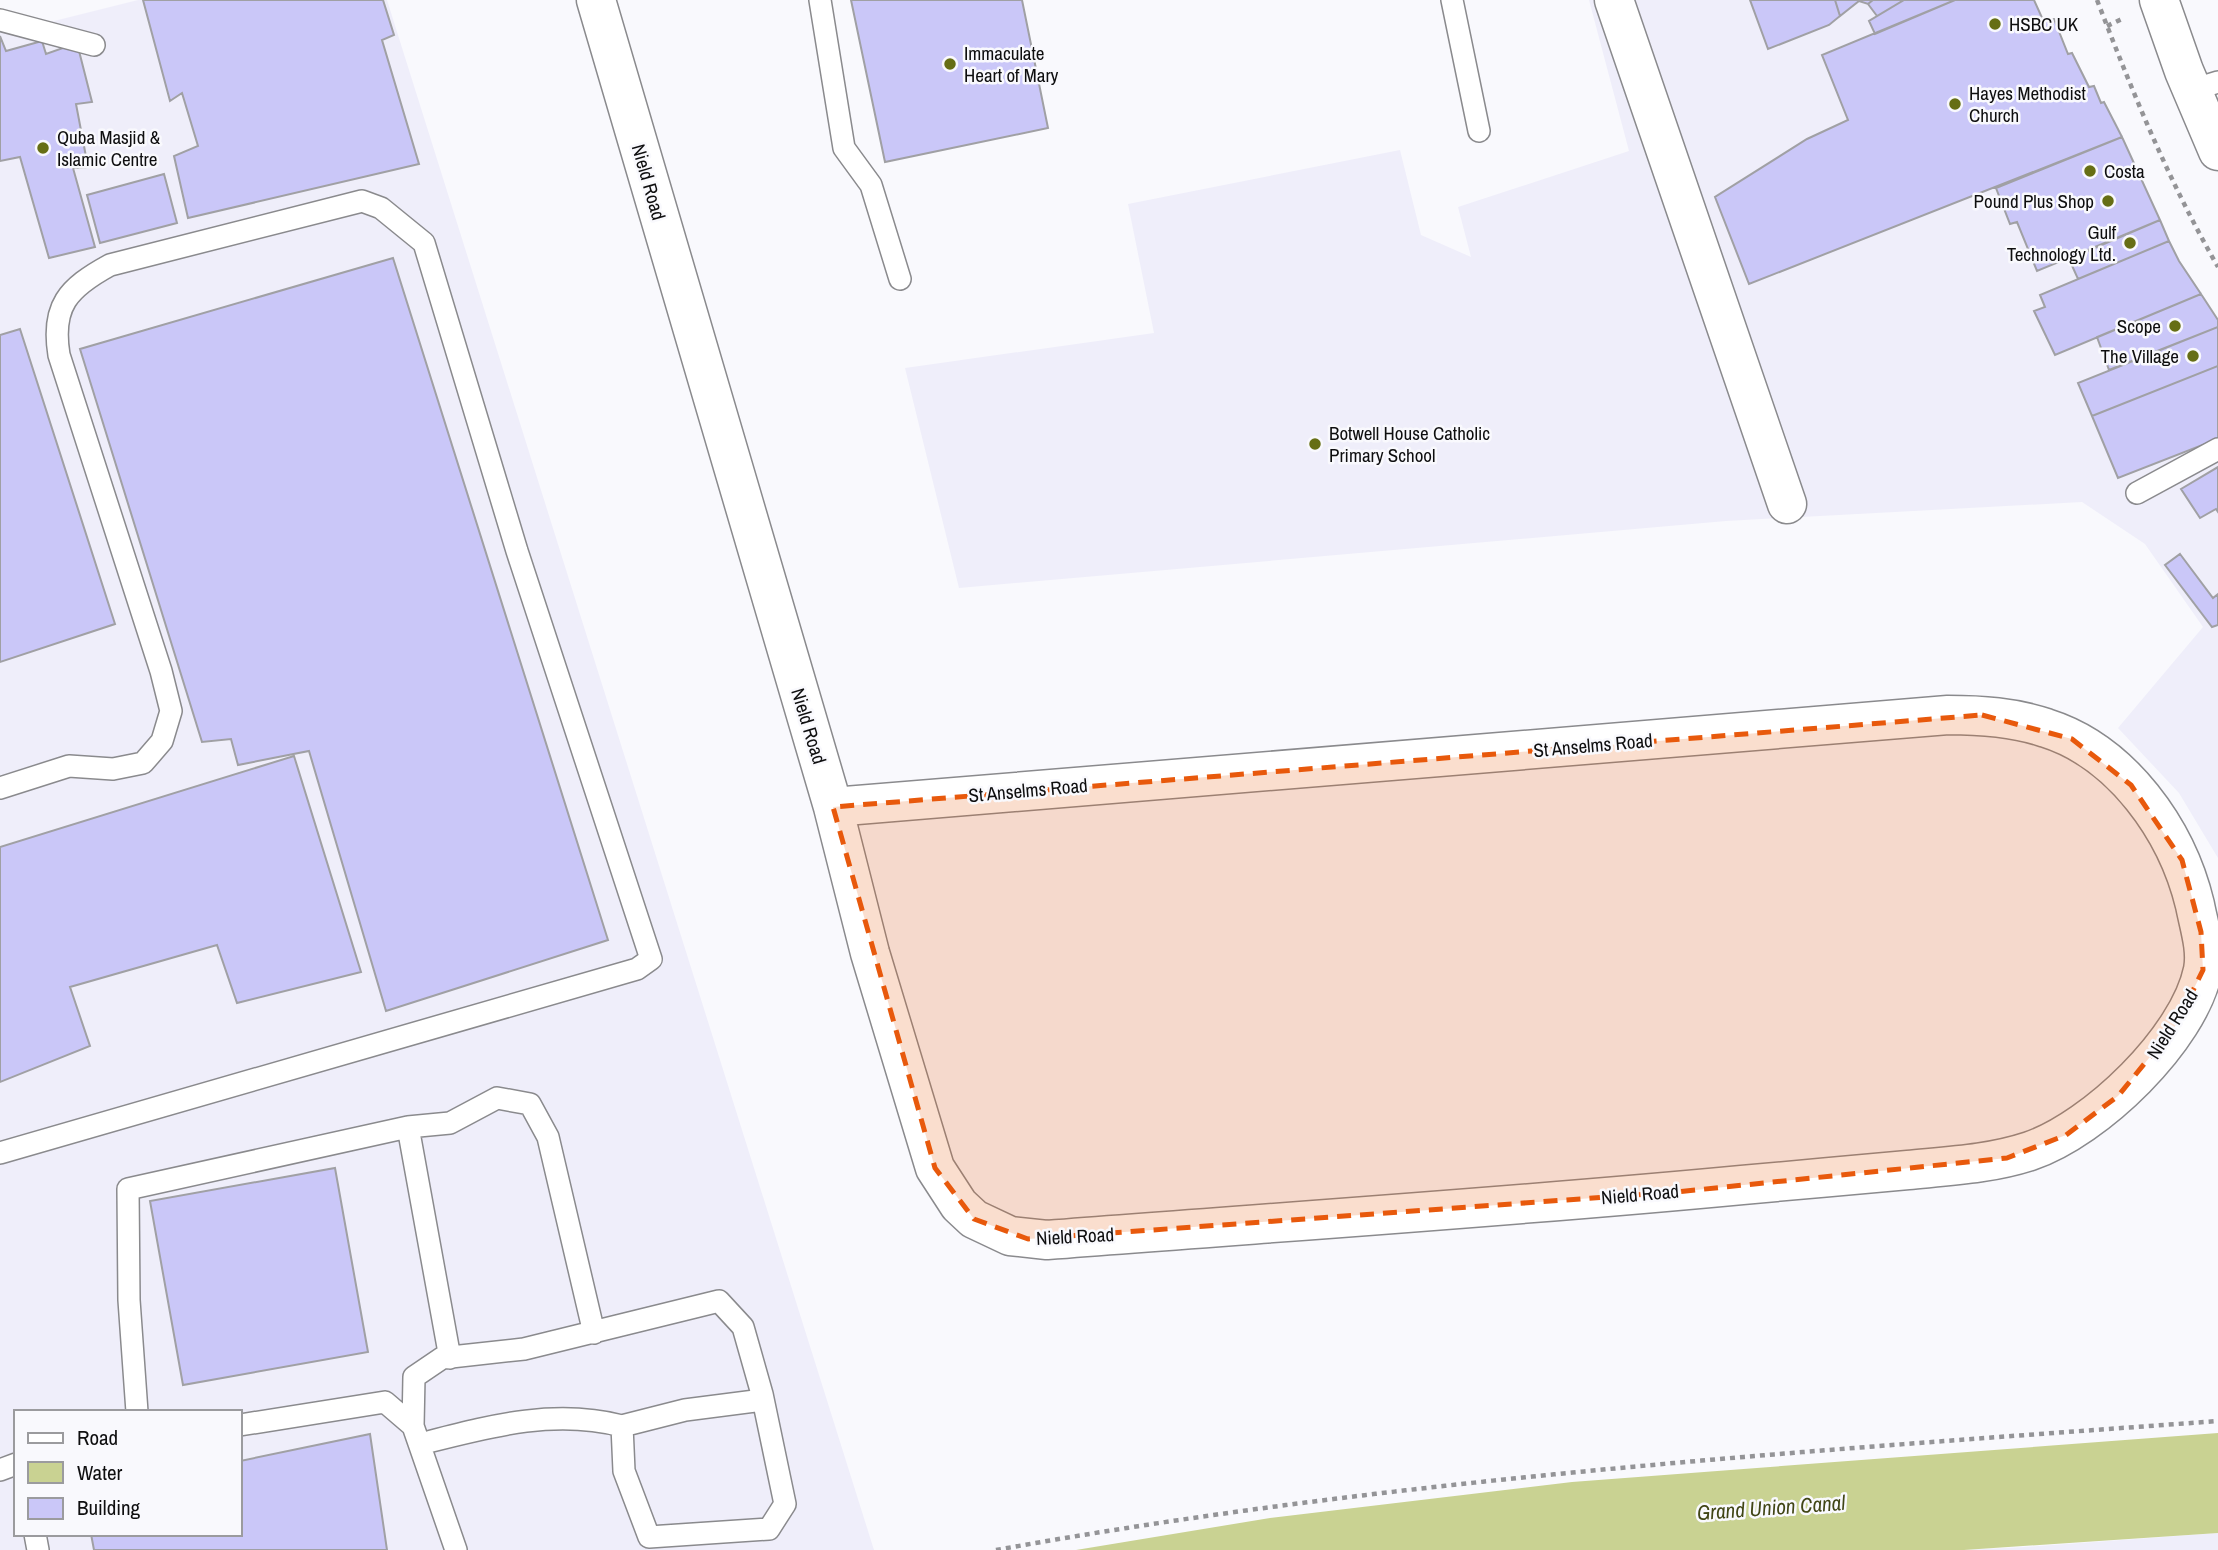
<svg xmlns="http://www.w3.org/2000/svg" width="2218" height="1550" viewBox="0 0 2218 1550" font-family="'Archivo Narrow',sans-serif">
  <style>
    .built { fill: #efeefa; fill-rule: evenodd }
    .water { fill: #c9d292 }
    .building { fill: #cac7f8; stroke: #a0a0a4; stroke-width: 2 }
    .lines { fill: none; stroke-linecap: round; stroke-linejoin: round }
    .lane-casing { stroke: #8a8a8d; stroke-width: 24 }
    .street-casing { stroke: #8a8a8d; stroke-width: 41 }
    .secondary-casing { stroke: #8a8a8d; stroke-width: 41 }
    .path { stroke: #949497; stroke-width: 4.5; stroke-dasharray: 5 5; stroke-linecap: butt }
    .lane { stroke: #fff; stroke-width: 21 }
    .street { stroke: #fff; stroke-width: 38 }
    .secondary { stroke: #fff; stroke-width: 38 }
    .marked { fill: #e8590c; fill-opacity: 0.2; stroke: #e8590c; stroke-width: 5; stroke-dasharray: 14 9; stroke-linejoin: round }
    .poi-dot { fill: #666e15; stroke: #f9f9fd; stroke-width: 2.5 }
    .labels { text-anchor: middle; stroke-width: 5; stroke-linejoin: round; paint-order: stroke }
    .poi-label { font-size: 19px; fill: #0e0e0f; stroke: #f9f9fd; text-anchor: start }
    .street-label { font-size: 19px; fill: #0e0e0f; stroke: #f9f9fd }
    .water-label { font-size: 21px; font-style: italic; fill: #404515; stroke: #f9f9fd }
  </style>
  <rect width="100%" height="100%" fill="#f9f9fd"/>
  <!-- built -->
  <path class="built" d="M138,0h249l487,1550h-874v-1541l10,23zM16,1412h224v122h-224z
    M1589,0h445l9,20 11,-1 14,34h4l6,17h3l8,17 5,-1 7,16h3l7,18h4l64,141 39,59v538l-39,-65 -61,-65 85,-101 -58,-83 -63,-42 -356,19 -767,67 -54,-220 249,-35 -26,-129 272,-54 21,85 50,22 -13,-50 171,-56z
    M2218,1533v17h-254l60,-3z"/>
  <!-- water -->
  <path class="water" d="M2218,1433v100l-254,17h-888l194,-32 302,-36z"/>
  <!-- building -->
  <path class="building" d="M143,0h240l11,35 -12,5 37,124 -231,54 -14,-62 24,-10 -16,-53 -12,8z
    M851,0h171l26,128 -163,34z
    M1750,0h85l5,16 -11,9 -61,24z
    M1835,0h38l-5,4 -9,-3 -19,15z
    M1873,0h31l-27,16 -9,-12z
    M1904,0h51l-80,34 -6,-13z
    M1955,0h79l9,20 11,-1 14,35 4,-1 17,34 5,-1 7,17 3,-1 18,35 -373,147 -34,-87 92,-58 41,-19 -26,-65z
    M0,36l6,15 36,-10 4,13 31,-11 15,59 -16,2 12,63 -15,1 22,79 -46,11 -29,-101 -20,4z
    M2122,137l38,83 -123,51 -20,-49 -7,2 -14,-36z
    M164,174l13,49 -77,20 -13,-48z
    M2160,220l9,21 -91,38 -9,-20z
    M2169,241l10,20 22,33 -146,61 -21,-44 11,-4 -5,-12z
    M393,258l215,682 -222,71 -77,-260 -71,14 -7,-26 -29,3 -122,-393z
    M2201,294l17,26v7l-109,43 -12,-33z
    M2218,327v39l-126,50 -14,-33z
    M20,329l95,295 -115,38v-327z
    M2218,366v73l-100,39 -26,-62z
    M2218,467v45l-2,-3 -16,9 -19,-29z
    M2180,554l33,44 5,-4v31l-6,2 -47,-62z
    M294,756l67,216 -124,31 -20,-58 -147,42 20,59 -90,36v-235z
    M335,1168l33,184 -185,33 -33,-184z
    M370,1434l17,116h-293l-3,-16h149v-73z"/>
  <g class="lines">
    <defs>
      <path id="lane" d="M820,0l24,148 27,37 29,94
        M1452,0l27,131
        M0,20l94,25
        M2192,90l26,-8
        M2137,493l81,-44
        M0,788l69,-22 44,3 30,-6 19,-22 9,-30 -10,-40 -102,-316c-8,-49 9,-67 51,-90l252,-64 19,7 43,35 93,308 134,408 -14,10 -637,184
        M450,1358l-42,-231 42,-4 47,-25 33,6 18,33 46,196
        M137,1412l-8,-112 -1,-111 280,-62
        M240,1425l145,-23 28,24 43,124
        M413,1426l1,-49 28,-19 82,-9 195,-48 24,26 19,67 23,110 -16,25 -120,8 -25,-66 -2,-45 63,-16 78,-10
        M420,1444c67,-17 133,-36 202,-18
        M0,1470l16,-6
        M35,1534l3,16"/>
      <path id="street" d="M596,0l237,807 37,146 65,215 24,37 15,14 36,17 37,4c232,-18 464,-33 695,-55 55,-5 111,-10 166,-15 41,-4 83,-6 122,-19 65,-22 159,-112 173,-181 4,-21 -4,-44 -8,-65 -18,-75 -73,-153 -149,-177 -32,-11 -65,-13 -98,-13 -371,34 -743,62 -1115,92
        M1614,0l173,504"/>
      <path id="secondary" d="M2159,0l25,71 34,80"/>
    </defs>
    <!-- lane casing -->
    <use href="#lane" class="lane-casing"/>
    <!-- street casing -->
    <use href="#street" class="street-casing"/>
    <!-- secondary casing -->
    <use href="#secondary" class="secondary-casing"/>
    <!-- path -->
    <path class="path" d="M2097,0c36,93 71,180 121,267
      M2107,26l15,-7
      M996,1550c404,-73 813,-99 1222,-129"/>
    <!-- lane -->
    <use href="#lane" class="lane"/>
    <!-- street -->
    <use href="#street" class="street"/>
    <!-- secondary -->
    <use href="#secondary" class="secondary"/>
  </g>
  <!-- marked area -->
  <path class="marked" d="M1982,715l90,24 59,46 51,75 19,72 2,38 -27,55 -58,71 -52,39 -59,23 -331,34 -648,47 -54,-20 -39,-51 -102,-361z"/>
  <!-- markers -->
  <g class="poi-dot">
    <circle cx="1995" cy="24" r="7"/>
    <circle cx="950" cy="64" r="7"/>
    <circle cx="1955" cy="104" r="7"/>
    <circle cx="43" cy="148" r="7"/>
    <circle cx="2090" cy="171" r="7"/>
    <circle cx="2108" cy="201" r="7"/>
    <circle cx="2130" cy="243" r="7"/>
    <circle cx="2175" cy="326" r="7"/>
    <circle cx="2193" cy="356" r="7"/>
    <circle cx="1315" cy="444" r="7"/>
  </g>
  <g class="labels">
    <!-- poi labels -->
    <g class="poi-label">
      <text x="2009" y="31">HSBC UK</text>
      <text x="964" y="60">Immaculate<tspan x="964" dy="22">Heart of Mary</tspan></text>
      <text x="1969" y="100">Hayes Methodist<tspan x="1969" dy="22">Church</tspan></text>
      <text x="57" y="144">Quba Masjid &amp;<tspan x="57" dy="22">Islamic Centre</tspan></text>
      <text x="2104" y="178">Costa</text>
      <text x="2094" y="208" text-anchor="end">Pound Plus Shop</text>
      <text x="2116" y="239" text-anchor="end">Gulf<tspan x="2116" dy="22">Technology Ltd.</tspan></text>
      <text x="2161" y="333" text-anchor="end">Scope</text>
      <text x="2179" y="363" text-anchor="end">The Village</text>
      <text x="1329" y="440">Botwell House Catholic<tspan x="1329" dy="22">Primary School</tspan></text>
    </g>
    <!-- street labels -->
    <g class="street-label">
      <text transform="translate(649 182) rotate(74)" y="7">Nield Road</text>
      <text transform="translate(809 726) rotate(73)" y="7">Nield Road</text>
      <text transform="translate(1593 745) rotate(-5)" y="7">St Anselms Road</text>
      <text transform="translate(1028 790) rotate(-5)" y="7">St Anselms Road</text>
      <text transform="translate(2172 1024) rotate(-58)" y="7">Nield Road</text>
      <text transform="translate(1640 1194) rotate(-5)" y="7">Nield Road</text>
      <text transform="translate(1075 1236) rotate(-3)" y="7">Nield Road</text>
    </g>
    <!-- water labels -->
    <g class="water-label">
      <text transform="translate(1771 1508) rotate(-4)" y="7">Grand Union Canal</text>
    </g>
  </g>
  <!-- legend -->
  <rect x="14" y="1410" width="228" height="126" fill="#f9f9fd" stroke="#9b9b9e" stroke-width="2"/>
  <rect x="28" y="1433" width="35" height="10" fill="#ffffff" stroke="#9b9b9e" stroke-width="2"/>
  <text x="77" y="1445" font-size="21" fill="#0e0e0f">Road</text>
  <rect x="28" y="1462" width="35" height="21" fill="#c9d292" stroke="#9b9b9e" stroke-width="2"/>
  <text x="77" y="1480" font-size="21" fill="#0e0e0f">Water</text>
  <rect x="28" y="1498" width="35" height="21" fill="#cac7f8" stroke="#9b9b9e" stroke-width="2"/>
  <text x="77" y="1515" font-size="21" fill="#0e0e0f">Building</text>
</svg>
